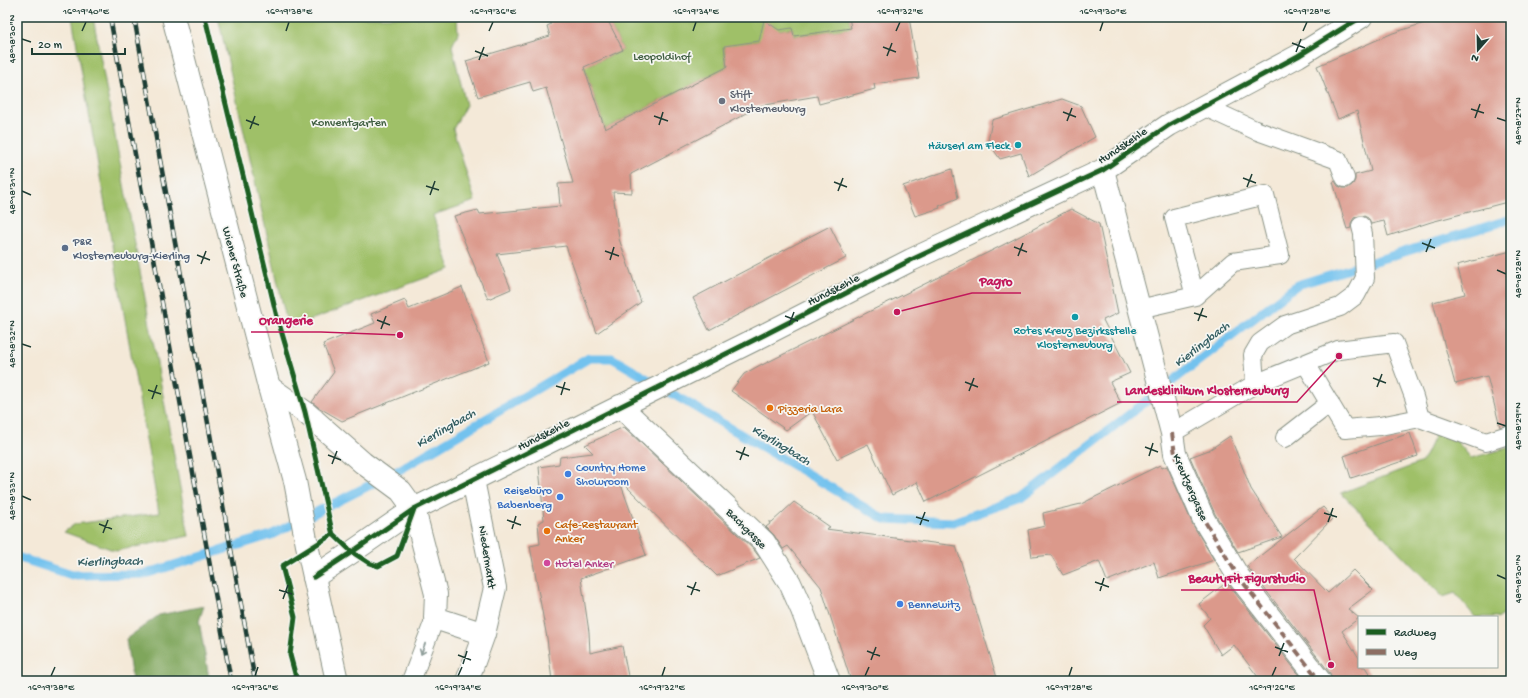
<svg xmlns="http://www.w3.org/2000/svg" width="1528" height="698" viewBox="0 0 1528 698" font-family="'Gochi Hand',sans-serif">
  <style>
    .green { fill: #9fc068; stroke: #5f7e4e }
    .forest { fill: #7fa65c; stroke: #4f7248 }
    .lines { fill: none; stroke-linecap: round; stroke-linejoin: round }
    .stream { stroke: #73c2ee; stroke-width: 9 }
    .building { fill: #db998b }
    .service-casing { stroke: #8a9386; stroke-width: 20 }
    .minor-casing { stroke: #8a9386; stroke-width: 24 }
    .tertiary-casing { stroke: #8a9386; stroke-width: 24 }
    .service { stroke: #fff; stroke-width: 18 }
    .minor { stroke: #fff; stroke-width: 22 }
    .tertiary { stroke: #fff; stroke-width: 22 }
    .rail-casing { stroke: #1f3d34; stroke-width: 4.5 }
    .rail { stroke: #f6f6f2; stroke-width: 3; stroke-dasharray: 9; stroke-linecap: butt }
    .quiet { stroke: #8d6e63; stroke-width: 4; stroke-dasharray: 8 4; stroke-linecap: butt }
    .cycleway-casing { stroke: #f6f6f2; stroke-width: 8 }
    .cycleway { stroke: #1b5e20; stroke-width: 5 }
    .oneway { stroke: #8f9e9a }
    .ticks { fill: none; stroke: #1f3d34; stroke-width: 1.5 }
    .worship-dot { fill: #6b7280; stroke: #f6f6f2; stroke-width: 1.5 }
    .culture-dot { fill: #0f9aa8; stroke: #f6f6f2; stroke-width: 1.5 }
    .service-dot { fill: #5c6f8a; stroke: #f6f6f2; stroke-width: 1.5 }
    .food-dot { fill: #e8710a; stroke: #f6f6f2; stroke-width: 1.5 }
    .shop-dot { fill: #3f7fe0; stroke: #f6f6f2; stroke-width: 1.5 }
    .hotel-dot { fill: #d1479c; stroke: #f6f6f2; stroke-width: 1.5 }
    .labels { text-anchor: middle; stroke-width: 3.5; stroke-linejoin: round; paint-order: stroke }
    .park-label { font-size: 12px; fill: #3f5e41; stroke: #f6f6f2 }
    .worship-label { font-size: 12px; fill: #5b616d; stroke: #f6f6f2; text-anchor: start }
    .culture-label { font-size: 12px; fill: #0d838f; stroke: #f6f6f2; text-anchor: end }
    .street-label { font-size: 12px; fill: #1f3d34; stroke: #f6f6f2 }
    .service-label { font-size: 12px; fill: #4e5e75; stroke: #f6f6f2; text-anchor: start }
    .food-label { font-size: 12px; fill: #c56008; stroke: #f6f6f2; text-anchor: start }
    .shop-label { font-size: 12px; fill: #366cbe; stroke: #f6f6f2; text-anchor: start }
    .hotel-label { font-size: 12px; fill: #b23c85; stroke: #f6f6f2; text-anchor: start }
    .water-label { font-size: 13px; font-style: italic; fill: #345e62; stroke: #f6f6f2 }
    .leader { fill: none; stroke: #c2185b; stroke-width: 1.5 }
    .callout-dot { fill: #c2185b; stroke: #f6f6f2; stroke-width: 1.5 }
    .callout-label { font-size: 13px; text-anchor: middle; font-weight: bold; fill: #c2185b; stroke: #f6f6f2; stroke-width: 3.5; stroke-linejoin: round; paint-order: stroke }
    .neatline { fill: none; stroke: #1f3d34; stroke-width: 1.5 }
    .ticks-label { font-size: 10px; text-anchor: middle; fill: #1f3d34 }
  </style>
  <rect width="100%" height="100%" fill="#f6f6f2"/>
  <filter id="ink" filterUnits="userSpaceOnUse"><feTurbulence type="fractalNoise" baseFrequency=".025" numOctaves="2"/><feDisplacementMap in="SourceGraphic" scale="8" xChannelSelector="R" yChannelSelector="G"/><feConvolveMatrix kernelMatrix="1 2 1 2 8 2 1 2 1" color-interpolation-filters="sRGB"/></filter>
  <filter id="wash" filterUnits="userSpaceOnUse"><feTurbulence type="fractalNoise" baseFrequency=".012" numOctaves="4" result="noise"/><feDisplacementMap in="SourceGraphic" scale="16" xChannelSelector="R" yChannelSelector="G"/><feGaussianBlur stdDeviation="0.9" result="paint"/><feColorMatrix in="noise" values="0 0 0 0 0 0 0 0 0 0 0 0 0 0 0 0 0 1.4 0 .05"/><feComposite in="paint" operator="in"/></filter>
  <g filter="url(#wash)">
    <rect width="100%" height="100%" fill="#f4e9d8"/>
    <!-- green -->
    <path class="green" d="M72,17h21l96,519 -73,15 -52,-19 11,-8 84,-11z
      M218,17h239l1,16 -6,13 14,59 -13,24 22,72 -42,14 17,54 -162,59z
      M606,17h243l2,11 -57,8 -2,-8 -13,2 -15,10 -40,7 3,20 -122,62 -21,-62 39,-17z
      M1437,431l18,8 16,19 40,-11v164l-14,7v-1h-22l-20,-24 -12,4 -102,-104 81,-31z"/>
    <!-- forest -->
    <path class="forest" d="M204,606l-5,15 10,57 -3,3h-74l-6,-42 33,-24z"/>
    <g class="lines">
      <!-- stream -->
      <path class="stream" d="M17,557l55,18 73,-1 126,-39 123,-62 195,-115h23l272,161 69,3 68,-24 276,-213 214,-66"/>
    </g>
    <g id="blocks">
      <!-- building -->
      <path class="building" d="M548,17h58l17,33 -39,17 21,62 122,-62 -3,-21 35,-5 5,-21 15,10 13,-2 2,8 57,-8 -2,-11h60l10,61 -45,6 1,5 -56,15 -2,-8 -69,12 1,4 -118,62 1,19 -19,-1 6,47 22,63 -44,31 -31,-87 -69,8 14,35 -23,10 -34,-83 24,-6 2,4 80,-8 -2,-22 15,-1 -27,-95 -13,4 -3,-10 -52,15 -12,-36 84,-25 -3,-10 4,-2z
        M1443,17h68v184l-80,21 -43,14 -4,-15 -13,3 -3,-6 -4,-2h-5l-5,2 -3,5v5l-4,1 -14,-47 2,-1 3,5 5,2h5l5,-4 2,-4v-5l16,-4 -14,-60 -19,8 -21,-53 76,-33z
        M1062,99l19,7 14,31 -66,39 -8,-23 -21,6 -12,-17 4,-22z
        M952,169l6,29 -19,8 1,2 -25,8 -12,-30z
        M1071,209l28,15 19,89 -15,7 27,53 -20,9 11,21 -195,99 -9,-20 -25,13 -24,-51 -31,15 -25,-48 -26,19 -55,-39 13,-17 18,-10v1l241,-120z
        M830,226l16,32 -137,72 -16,-32z
        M1511,251v173l-11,3 -13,-51 -32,8 -22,-82 32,-8 -8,-29z
        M462,287l27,75 -147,59 -24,-14 -6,-5 22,-30 -11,-28 52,-21 -4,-9 34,-14 4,9z
        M624,427l130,123 6,8 -43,18 -98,-97 27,76 -65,23 8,54 1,21 32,-7 7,35h-77l-5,-43 -17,-92 10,-2 -2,-21 6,-3 -5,-53 20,-3 1,-7 33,-4 -8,-8z
        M1410,433l8,23 -67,22 -7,-22z
        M1230,436l21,53 31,48 -44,15 -23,-38 -25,-57 19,-7z
        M1160,465l2,3 5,-2 26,59 21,35 -55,18 -5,-16 -47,19 -8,-20 -36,14 -12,-20 -19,2 -4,-27 17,-4 -2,-13 38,-9z
        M794,502l36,25 -4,2 130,17 42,135h-147l-30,-94 -33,-41 -5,3 -9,-14 -8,-8 4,-3 -1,-2h3z
        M1323,507l10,11 -39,40 34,35 25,-23 20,20 -25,19 11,9 -17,13 17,27v9h6l9,14h-42l-2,-8 -83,-107z
        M1227,582l1,2 76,97h-43l-27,-36 -13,10 -18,-30 7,-7 -11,-14z"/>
    </g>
  </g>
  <g filter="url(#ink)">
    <use href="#blocks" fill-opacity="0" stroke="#8a9386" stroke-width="1"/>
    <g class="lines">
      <defs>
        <path id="service" d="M1203,106l52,24 83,30 7,18
          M1139,309l56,-13 -21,-78 91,-23 15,60 -47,7 -38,34
          M1255,384l83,-34 56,-7 20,54 6,21 -40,8 -35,3 -39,-65
          M1420,418l66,24 25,-8
          M1172,433l83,-49 -2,-29 7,-12 25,-18 55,-18 16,-12 9,-17 -2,-44 -2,-8
          M1285,438l45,-35
          M411,681l24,-63"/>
        <path id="minor" d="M1103,170l69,263 3,21 29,66 34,56 82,105
          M269,387l36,25 58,51 38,28 13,18 22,85 -1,24 49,16 -17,47
          M620,406l144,136 26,41 12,27 27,71
          M473,480l22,108 -11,46
          M314,577l38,-25 62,-43 350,-174 147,-75 192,-90 66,-45 129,-69 63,-39"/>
        <path id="tertiary" d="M173,17l96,370 26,94 12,64 30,136"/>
      </defs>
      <!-- service casing -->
      <use href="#service" class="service-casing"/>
      <!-- minor casing -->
      <use href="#minor" class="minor-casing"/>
      <!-- tertiary casing -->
      <use href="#tertiary" class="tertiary-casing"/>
      <!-- service -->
      <use href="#service" class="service"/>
      <!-- minor -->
      <use href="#minor" class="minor"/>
      <!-- tertiary -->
      <use href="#tertiary" class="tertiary"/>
      <defs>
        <path id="rail" d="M110,17l121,664
          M134,17l121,664"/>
      </defs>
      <!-- rail casing -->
      <use href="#rail" class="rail-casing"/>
      <!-- rail -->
      <use href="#rail" class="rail"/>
      <!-- quiet -->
      <path class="quiet" d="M1172,433l3,21 29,66 34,56 82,105"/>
      <defs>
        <path id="cycleway" d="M205,17l71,296 29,99 27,119 1,3 19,18 17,11 9,3 19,-10 17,-47
          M314,577l38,-25 62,-43 350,-174 147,-75 192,-90 66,-45 129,-69 63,-39
          M297,681l-7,-26 5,-38 -13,-51 51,-32"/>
      </defs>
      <!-- cycleway casing -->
      <use href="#cycleway" class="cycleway-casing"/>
      <!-- cycleway -->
      <use href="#cycleway" class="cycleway"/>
    </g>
    <!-- one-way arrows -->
    <defs><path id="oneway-shaft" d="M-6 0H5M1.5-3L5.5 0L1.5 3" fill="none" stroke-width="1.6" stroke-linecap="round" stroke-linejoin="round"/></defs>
    <use class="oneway" href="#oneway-shaft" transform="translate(423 649) rotate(111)"/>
  </g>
  <!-- ticks -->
  <path class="ticks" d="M82,31l4,-9M286,31l3,-9M489,31l4,-9M693,31l3,-9M896,31l4,-9M1100,31l3,-9M1303,31l4,-9M22,39l9,3M1292,43l13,5M883,47l13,5M475,51l13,5M1296,52l5,-13M887,56l5,-13M479,60l5,-13M1471,109l13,4M1063,112l13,5M654,116l14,5M1475,118l5,-14M1497,118l9,3M246,120l13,5M1067,121l5,-13M659,125l4,-13M250,129l5,-13M1243,178l13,5M834,182l13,5M426,186l13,4M1247,187l5,-13M22,191l9,4M838,191l5,-13M430,195l5,-14M1422,243l13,5M1014,247l13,5M605,251l14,5M1426,252l5,-13M197,255l13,5M1018,256l5,-13M610,260l4,-13M201,264l5,-13M1497,270l9,4M1194,313l13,4M785,316l13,5M377,320l13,5M1198,321l5,-13M789,325l5,-13M381,329l5,-13M22,344l9,3M1373,378l13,5M965,382l13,5M556,386l14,4M1377,387l5,-13M148,390l13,4M969,391l5,-13M561,395l4,-13M152,399l5,-14M1497,423l9,3M1145,447l13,5M736,451l13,5M328,455l13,5M1149,456l4,-13M740,460l5,-13M332,464l5,-13M22,496l9,4M1324,513l13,4M916,517l13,4M507,520l14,5M1328,522l5,-14M99,524l13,5M920,525l5,-13M512,529l4,-13M103,533l5,-13M1497,575l9,4M1095,582l14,5M687,586l13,5M279,590l13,4M1100,591l4,-13M691,595l5,-13M283,599l5,-14M1275,647l13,5M867,651l13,5M458,655l13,5M1279,656l5,-13M871,660l5,-13M463,664l4,-13M51,676l4,-9M255,676l3,-9M458,676l4,-9M662,676l3,-9M865,676l4,-9M1069,676l3,-9M1272,676l4,-9"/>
  <!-- markers -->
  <circle class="worship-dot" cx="722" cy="101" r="4"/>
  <g class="culture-dot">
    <circle cx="1018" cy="145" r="4"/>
    <circle cx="1075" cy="317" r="4"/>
  </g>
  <circle class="service-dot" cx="65" cy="248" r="4"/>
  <g class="food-dot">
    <circle cx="770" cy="408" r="4"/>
    <circle cx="547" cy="531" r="4"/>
  </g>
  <g class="shop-dot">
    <circle cx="568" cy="474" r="4"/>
    <circle cx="560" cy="497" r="4"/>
    <circle cx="900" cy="604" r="4"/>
  </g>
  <circle class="hotel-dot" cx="547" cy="563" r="4"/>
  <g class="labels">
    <!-- park labels -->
    <g class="park-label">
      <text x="662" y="60">Leopoldihof</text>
      <text x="349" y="126">Konventgarten</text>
    </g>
    <!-- worship labels -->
    <g class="worship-label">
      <text x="730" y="98">Stift<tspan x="730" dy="14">Klosterneuburg</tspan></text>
    </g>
    <!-- culture labels -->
    <g class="culture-label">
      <text x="1010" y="149">Häuserl am Fleck</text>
      <text x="1075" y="334" text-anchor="middle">Rotes Kreuz Bezirksstelle<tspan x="1075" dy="14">Klosterneuburg</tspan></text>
    </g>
    <!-- street labels -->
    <g class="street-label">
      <text transform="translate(1122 145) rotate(-34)" y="4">Hundskehle</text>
      <text transform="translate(236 262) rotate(75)" y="4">Wiener Straße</text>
      <text transform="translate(833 289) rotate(-27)" y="4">Hundskehle</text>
      <text transform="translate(543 434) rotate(-27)" y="4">Hundskehle</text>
      <text transform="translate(1191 487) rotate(66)" y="4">Kreutzergasse</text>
      <text transform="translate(747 528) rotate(45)" y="4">Bachgasse</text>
      <text transform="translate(488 557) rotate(81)" y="4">Niedermarkt</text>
    </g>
    <!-- service labels -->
    <g class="service-label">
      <text x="73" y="245">P&amp;R<tspan x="73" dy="14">Klosterneuburg-Kierling</tspan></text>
    </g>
    <!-- food labels -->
    <g class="food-label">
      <text x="778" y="412">Pizzeria Lara</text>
      <text x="555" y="528">Cafe-Restaurant<tspan x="555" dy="14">Anker</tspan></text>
    </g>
    <!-- shop labels -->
    <g class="shop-label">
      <text x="576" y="471">Country Home<tspan x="576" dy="14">Showroom</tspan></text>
      <text x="552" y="494" text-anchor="end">Reisebüro<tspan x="552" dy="14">Babenberg</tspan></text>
      <text x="908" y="608">Bennewitz</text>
    </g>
    <!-- hotel labels -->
    <g class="hotel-label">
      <text x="555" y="567">Hotel Anker</text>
    </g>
    <!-- water labels -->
    <g class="water-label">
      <text transform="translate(1201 343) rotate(-38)" y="5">Kierlingbach</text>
      <text transform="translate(445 427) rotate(-30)" y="5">Kierlingbach</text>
      <text transform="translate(782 444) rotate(31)" y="5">Kierlingbach</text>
      <text transform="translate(110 560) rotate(-1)" y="5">Kierlingbach</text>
    </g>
  </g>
  <!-- callouts -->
  <path class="leader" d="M897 312L972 293H1021M400 335L321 332H251M1339 356L1297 402H1117M1331 665L1314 590H1181"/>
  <g class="callout-dot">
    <circle cx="897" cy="312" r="4"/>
    <circle cx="400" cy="335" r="4"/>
    <circle cx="1339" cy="356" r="4"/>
    <circle cx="1331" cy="665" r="4"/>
  </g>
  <g class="callout-label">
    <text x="996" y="285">Pagro</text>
    <text x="286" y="324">Orangerie</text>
    <text x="1207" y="394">Landesklinikum Klosterneuburg</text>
    <text x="1247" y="582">BeautyFit Figurstudio</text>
  </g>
  <!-- margin -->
  <rect width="1528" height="698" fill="none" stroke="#f6f6f2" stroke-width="44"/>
  <!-- legend -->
  <rect x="1358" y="616" width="140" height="52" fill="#f6f6f2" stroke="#a0aca6"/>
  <rect x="1366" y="629" width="20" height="6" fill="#1b5e20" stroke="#a0aca6"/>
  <text x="1394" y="636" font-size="12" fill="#1f3d34">Radweg</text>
  <rect x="1366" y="649" width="20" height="6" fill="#8d6e63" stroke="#a0aca6"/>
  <text x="1394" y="656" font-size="12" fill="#1f3d34">Weg</text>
  <!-- north arrow -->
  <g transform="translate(1478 50) rotate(200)" stroke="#f6f6f2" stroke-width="3" paint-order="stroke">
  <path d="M0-3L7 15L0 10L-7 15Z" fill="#1f3d34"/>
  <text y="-6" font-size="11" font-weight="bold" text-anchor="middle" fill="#1f3d34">N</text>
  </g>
  <!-- scale -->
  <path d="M32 48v6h93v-6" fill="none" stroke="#1f3d34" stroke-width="2"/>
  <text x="38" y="48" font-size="12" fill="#1f3d34" stroke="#f6f6f2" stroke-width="3" paint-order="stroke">20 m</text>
  <rect x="22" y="22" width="1484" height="654" class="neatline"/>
  <g class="ticks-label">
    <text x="86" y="14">16°19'40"E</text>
    <text x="289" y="14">16°19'38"E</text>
    <text x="493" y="14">16°19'36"E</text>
    <text x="696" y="14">16°19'34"E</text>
    <text x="900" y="14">16°19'32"E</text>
    <text x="1103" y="14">16°19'30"E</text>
    <text x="1307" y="14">16°19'28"E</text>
    <text transform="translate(11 39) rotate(-90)" y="4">48°18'30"N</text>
    <text transform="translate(1517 121) rotate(-90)" y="4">48°18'27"N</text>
    <text transform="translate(11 191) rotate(-90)" y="4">48°18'31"N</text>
    <text transform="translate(1517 274) rotate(-90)" y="4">48°18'28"N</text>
    <text transform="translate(11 344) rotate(-90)" y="4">48°18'32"N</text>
    <text transform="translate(1517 426) rotate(-90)" y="4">48°18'29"N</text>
    <text transform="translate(11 496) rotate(-90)" y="4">48°18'33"N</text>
    <text transform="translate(1517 579) rotate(-90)" y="4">48°18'30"N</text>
    <text x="51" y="690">16°19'38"E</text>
    <text x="255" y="690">16°19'36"E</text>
    <text x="458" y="690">16°19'34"E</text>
    <text x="662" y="690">16°19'32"E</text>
    <text x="865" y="690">16°19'30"E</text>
    <text x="1069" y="690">16°19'28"E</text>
    <text x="1272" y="690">16°19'26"E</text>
  </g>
</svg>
